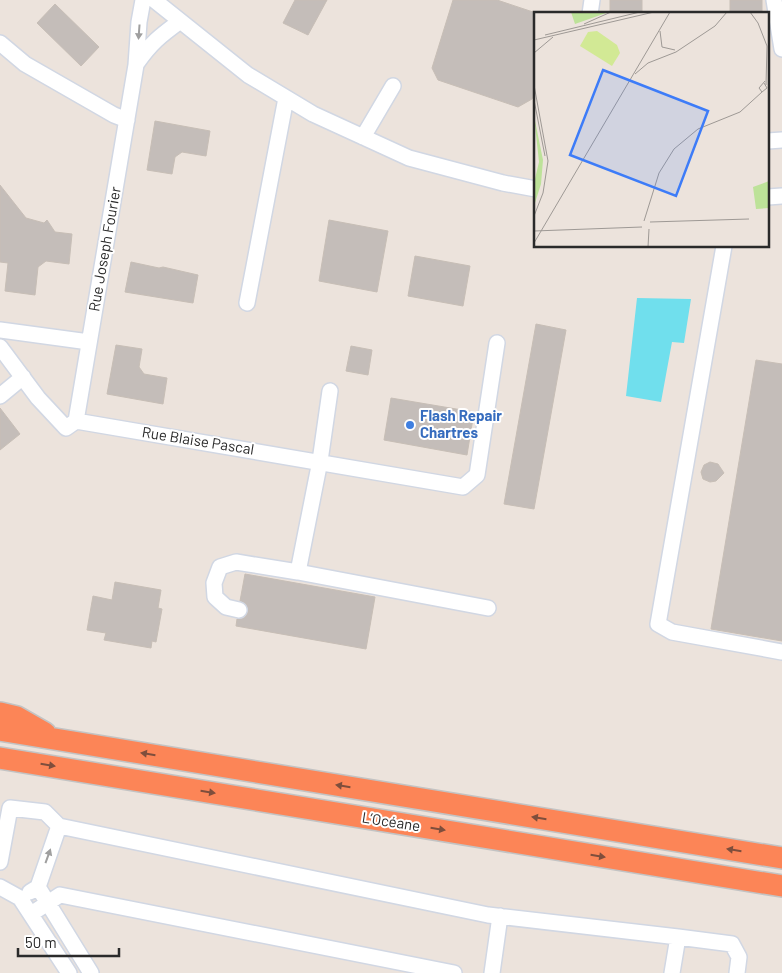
<svg xmlns="http://www.w3.org/2000/svg" width="782" height="973" viewBox="0 0 782 973" font-family="Barlow,sans-serif">
  <style>
    .water { fill: #70dfed }
    .building { fill: #c4bdb9; stroke: #c7beb6 }
    .lines { fill: none; stroke-linecap: round; stroke-linejoin: round }
    .minor-casing { stroke: #d1d7e3; stroke-width: 18 }
    .highway-casing { stroke: #c3c3c3; stroke-width: 24 }
    .minor { stroke: #fff; stroke-width: 15 }
    .highway { stroke: #fc8557; stroke-width: 21 }
    .oneway { fill: #9f9f9f }
    .oneway2 { fill: #7e4e3c }
    .shop-dot { fill: #3f7fe0; stroke: #fff; stroke-width: 2 }
    .labels { text-anchor: middle; stroke-width: 4; stroke-linejoin: round; paint-order: stroke }
    .street-label { font-size: 15px; fill: #2a2a2a; stroke: #fff }
    .shop-label { font-size: 15px; font-weight: bold; fill: #366cbe; stroke: #fff; text-anchor: start }
    .inset-road { fill: none; stroke: #9e9995; stroke-width: 1 }
    .view { fill: #3d7cf8; fill-opacity: 0.15; stroke: #3d7cf8; stroke-width: 2.5 }
    .inset-edge { fill: none; stroke: #2a2a2a; stroke-width: 2.5 }
  </style>
  <rect width="100%" height="100%" fill="#ece3dc"/>
  <!-- water -->
  <path class="water" d="M637,298l54,1 -7,44 -12,-1 -11,60 -35,-6z"/>
  <!-- building -->
  <path class="building" d="M295,0h32l-19,35 -25,-12z
    M453,0h44l39,13v75l-4,11 -14,8 -80,-27 -6,-12z
    M610,0h32v14h-32z
    M730,0h32v14h-32z
    M55,4l44,43 -18,19 -44,-43z
    M155,121l55,10 -4,25 -24,-4 -7,5 -3,17 -25,-4z
    M0,185l26,33 18,5 3,-3 8,12 17,2 -3,30 -23,-3 -8,6 -3,28 -30,-4 3,-28 -8,-1z
    M329,220l59,11 -11,61 -58,-11z
    M415,256l55,10 -7,40 -55,-10z
    M131,262l28,6 4,-1 35,8 -5,28 -68,-11z
    M536,324l30,6 -32,179 -30,-5z
    M116,345l26,4 -3,18 5,7 23,4 -4,26 -56,-10z
    M351,346l21,4 -4,25 -22,-4z
    M756,360l26,4v277l-71,-12z
    M391,398l83,14 -7,43 -83,-15z
    M0,408l20,26 -20,16z
    M710,462l8,2 6,9 -8,8 -6,1 -7,-3 -2,-7 3,-7z
    M245,574l130,23 -9,52 -130,-23 1,-7 8,-2 3,-5 -2,-8 -6,-3z
    M115,582l46,8 -3,18 4,1 -6,33 -4,-1 -1,7 -47,-8 2,-7 -19,-3 6,-34 19,4z"/>
  <g class="lines">
    <defs>
      <path id="minor" d="M154,0l94,75 65,39 96,44 94,25 33,6
        M774,0l8,49
        M590,14l2,-14
        M0,43l25,21 89,51 13,5
        M137,63c14,-20 23,-27 42,-41
        M363,137l30,-51
        M768,141l14,-1
        M768,197l14,-1
        M724,246l-66,378 14,8 110,20
        M247,303l39,-205
        M0,330l89,12
        M0,347l38,51 28,30 10,-7 60,-356 3,-43 4,-22
        M0,396l23,-19
        M76,421l387,66 14,-12 20,-132
        M298,572l22,-111 10,-70
        M239,610l-13,-3 -11,-10 -1,-14 6,-16 16,-5 62,10 190,36
        M0,862l10,-54 35,4 14,14 429,89 190,22 -6,36
        M0,887l20,11 49,75
        M38,887l53,86
        M30,892l8,-5 21,-61
        M31,914l29,-19 394,78
        M678,937l54,7 7,13 -2,16
        M492,973l8,-57"/>
      <path id="highway" d="M0,713l17,4 28,16
        M0,730l782,128
        M0,758l782,128"/>
    </defs>
    <!-- minor casing -->
    <use href="#minor" class="minor-casing"/>
    <!-- highway casing -->
    <use href="#highway" class="highway-casing"/>
    <!-- minor -->
    <use href="#minor" class="minor"/>
    <!-- highway -->
    <use href="#highway" class="highway"/>
  </g>
  <!-- one-way arrows -->
  <defs><path id="oneway-solid" d="M-6-.8H1V-3.2L6.5 0L1 3.2V.8H-6Z" transform="scale(1.25)"/></defs>
  <g class="oneway">
    <use href="#oneway-solid" transform="translate(139 32) rotate(94)"/>
    <use href="#oneway-solid" transform="translate(48 856) rotate(-70)"/>
  </g>
  <g class="oneway2">
    <use href="#oneway-solid" transform="translate(148 754) rotate(-171)"/>
    <use href="#oneway-solid" transform="translate(48 765) rotate(9)"/>
    <use href="#oneway-solid" transform="translate(343 786) rotate(-171)"/>
    <use href="#oneway-solid" transform="translate(208 792) rotate(9)"/>
    <use href="#oneway-solid" transform="translate(539 818) rotate(-171)"/>
    <use href="#oneway-solid" transform="translate(438 829) rotate(9)"/>
    <use href="#oneway-solid" transform="translate(734 850) rotate(-171)"/>
    <use href="#oneway-solid" transform="translate(598 856) rotate(9)"/>
  </g>
  <!-- markers -->
  <circle class="shop-dot" cx="410" cy="425" r="5"/>
  <g class="labels">
    <!-- street labels -->
    <g class="street-label">
      <text transform="translate(105 249) rotate(-80)" y="5">Rue Joseph Fourier</text>
      <text transform="translate(198 441) rotate(9)" y="5">Rue Blaise Pascal</text>
      <text transform="translate(391 822) rotate(9)" y="5">L’Océane</text>
    </g>
    <!-- shop labels -->
    <g class="shop-label">
      <text x="420" y="421">Flash Repair<tspan x="420" dy="17">Chartres</tspan></text>
    </g>
  </g>
  <!-- overview -->
  <g transform="translate(534 12)">
    <rect width="235" height="235" fill="#ece3dc"/>
    <path d="M37,0h38l-34,12zM0,104l9,44 -2,24 -7,22v-23l5,-21zM235,169v27l-13,1 -3,-22z" fill="#bde299"/>
    <path d="M63,19l20,14 3,8 -8,13 -32,-20 8,-14z" fill="#d2e995"/>
    <path class="inset-road" d="M216,0l8,11 9,23 -1,39M50,12l27,-12M126,19l2,16 13,3M11,23l95,-23M0,28l120,-28M0,41l19,-16M101,62l13,-11 28,-11 39,-26 12,-14M230,71l3,5 -5,4 -3,-4 6,-7M0,73l14,76 -5,32 -9,23M0,88l11,56M110,209l15,-48 15,-24 24,-20 42,-17 22,-20M116,210l99,-3M0,219l108,-4M0,231l136,-231M114,235l1,-18"/>
    <path class="view" d="M69,58l105,41 -32,85 -106,-41z"/>
    <rect width="235" height="235" class="inset-edge"/>
  </g>
  <!-- scale -->
  <path d="M18 948v8h101v-8" fill="none" stroke="#2a2a2a" stroke-width="2.5"/>
  <text x="25" y="948" font-size="15" fill="#2a2a2a" stroke="#ffffff" stroke-width="4" paint-order="stroke">50 m</text>
</svg>
